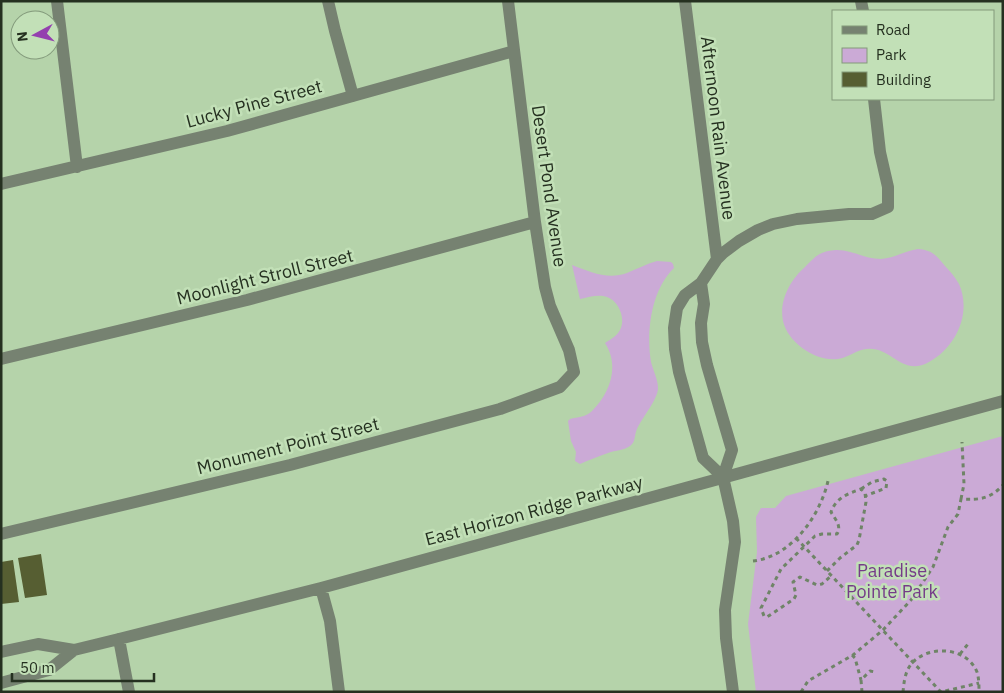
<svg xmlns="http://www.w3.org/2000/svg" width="1004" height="693" viewBox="0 0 1004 693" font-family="'IBM Plex Sans',sans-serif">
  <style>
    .green { fill: #cbaad6 }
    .building { fill: #565e32 }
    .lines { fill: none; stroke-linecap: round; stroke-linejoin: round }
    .path { stroke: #6f8467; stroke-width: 3; stroke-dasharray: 4 4; stroke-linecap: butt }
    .minor { stroke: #768271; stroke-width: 12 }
    .labels { text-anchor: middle; stroke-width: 5; stroke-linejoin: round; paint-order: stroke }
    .street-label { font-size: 18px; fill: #253020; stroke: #c2e0b7 }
    .park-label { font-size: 18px; fill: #753b88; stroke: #c2e0b7 }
  </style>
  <rect width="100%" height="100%" fill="#b5d3aa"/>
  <!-- green -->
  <path class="green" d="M918,249c14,1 18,6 27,17 5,5 10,11 14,18 13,29 -3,63 -30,78 -31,17 -40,-25 -73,-10 -6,3 -12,6 -18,7 -22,3 -50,-16 -55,-38 -4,-20 7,-41 22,-54 5,-5 11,-12 17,-14 23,-9 38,6 59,6 13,-1 24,-8 37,-10z
    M657,261l14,1 2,2 1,4c-23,22 -28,64 -23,94 2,8 7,18 7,26 0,11 -16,30 -21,41 -3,6 -1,13 -7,17 -7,5 -14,4 -22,7 -9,3 -19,7 -28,11l-5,-3 1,-9 -5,-11 -3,-20 2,-2c8,-2 16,-2 22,-8 18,-18 28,-45 13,-68 6,-4 12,-7 15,-13 6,-11 -1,-29 -13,-33 -8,-3 -18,0 -27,2l-8,-34c18,7 36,15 55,8 10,-4 19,-9 30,-12z
    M1003,436v256h-247l-8,-68 9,-72 -1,-35 5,-9h14l11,-12z"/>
  <!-- building -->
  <path class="building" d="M41,554l6,41 -22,3 -7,-40z
    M13,560l6,42 -18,2v-42z"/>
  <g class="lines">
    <!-- path -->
    <path class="path" d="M861,489l11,-7 12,-3 3,2 -1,7 -21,8
      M961,499l3,-15 -2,-42
      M796,538l145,154 38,-9
      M753,561c38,-4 67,-45 75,-80
      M827,571l13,-13 17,-13 2,-5 7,-38 -1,-9 -4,-4c-14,5 -25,9 -30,23 4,7 11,14 6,22h-15l-7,2 -34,33 -20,39 3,8 3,1 27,-18 2,-4 -3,-13 7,-5 17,8 5,-1 9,-8
      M960,654l8,-10
      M852,655l3,3 6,22
      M801,692l7,-11 45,-26 30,-25 28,-30 22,-33 15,-40 10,-13 3,-15c19,1 29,0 42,-14
      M862,692l-1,-12 9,-9 5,1
      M903,692c1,-10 2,-22 10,-30 17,-17 54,-15 64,10 2,6 2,14 2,20"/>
    <!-- minor -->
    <path class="minor" d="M57,1l20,166
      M328,1l7,30 18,65
      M685,1l32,258
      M861,1l2,10
      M1,184l226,-53 287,-80
      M701,283l3,21 -3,19 1,19 5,23 25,85 -9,27 10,44 2,21 -10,68 1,28 7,54
      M1,359l246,-59 288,-78
      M723,477l-20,-19 -24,-86 -4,-23 -1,-21 3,-20 8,-13 16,-12 16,-24 6,-6 16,-12 19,-11 15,-6 24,-5 52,-5h23l16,-7v-20l-8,-35 -6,-53
      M1,534l289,-69 210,-56 60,-22 14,-15 -5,-22 -19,-44 -5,-19 -10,-65 -27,-221
      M321,588l9,33 9,71
      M119,639l10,53
      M1,652l37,-8 36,6 45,-11 202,-51 682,-187
      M1,683l48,-13 25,-20"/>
  </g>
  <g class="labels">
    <!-- street labels -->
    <g class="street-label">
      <text transform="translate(254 104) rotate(-15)" y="6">Lucky Pine Street</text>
      <text transform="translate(718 128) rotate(83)" y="6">Afternoon Rain Avenue</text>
      <text transform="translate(549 186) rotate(82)" y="6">Desert Pond Avenue</text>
      <text transform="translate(265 277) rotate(-14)" y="6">Moonlight Stroll Street</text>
      <text transform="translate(288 446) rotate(-14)" y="6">Monument Point Street</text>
      <text transform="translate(534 511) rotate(-15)" y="6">East Horizon Ridge Parkway</text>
    </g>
    <!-- park labels -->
    <g class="park-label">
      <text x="892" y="577">Paradise<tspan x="892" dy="21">Pointe Park</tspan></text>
    </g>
  </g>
  <!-- border -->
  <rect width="1004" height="693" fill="none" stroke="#253020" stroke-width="5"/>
  <!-- legend -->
  <rect x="832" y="10" width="162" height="90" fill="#c2e0b7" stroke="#839a7b"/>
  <rect x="842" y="26" width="25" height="8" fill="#768271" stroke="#839a7b"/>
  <text x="876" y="35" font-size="15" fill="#253020">Road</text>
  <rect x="842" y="48" width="25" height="15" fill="#cbaad6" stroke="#839a7b"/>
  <text x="876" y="60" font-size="15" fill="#253020">Park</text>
  <rect x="842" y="72" width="25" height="15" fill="#565e32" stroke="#839a7b"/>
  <text x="876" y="85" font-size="15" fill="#253020">Building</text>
  <!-- north arrow -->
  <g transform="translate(35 35) rotate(263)"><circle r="24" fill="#c2e0b7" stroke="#839a7b"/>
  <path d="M0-4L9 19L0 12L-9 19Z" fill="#9440af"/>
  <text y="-8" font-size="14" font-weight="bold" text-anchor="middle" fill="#253020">N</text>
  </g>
  <!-- scale -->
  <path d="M12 673v8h142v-8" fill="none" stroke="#253020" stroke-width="2.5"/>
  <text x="20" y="673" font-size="15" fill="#253020" stroke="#c2e0b7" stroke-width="4" paint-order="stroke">50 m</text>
</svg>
